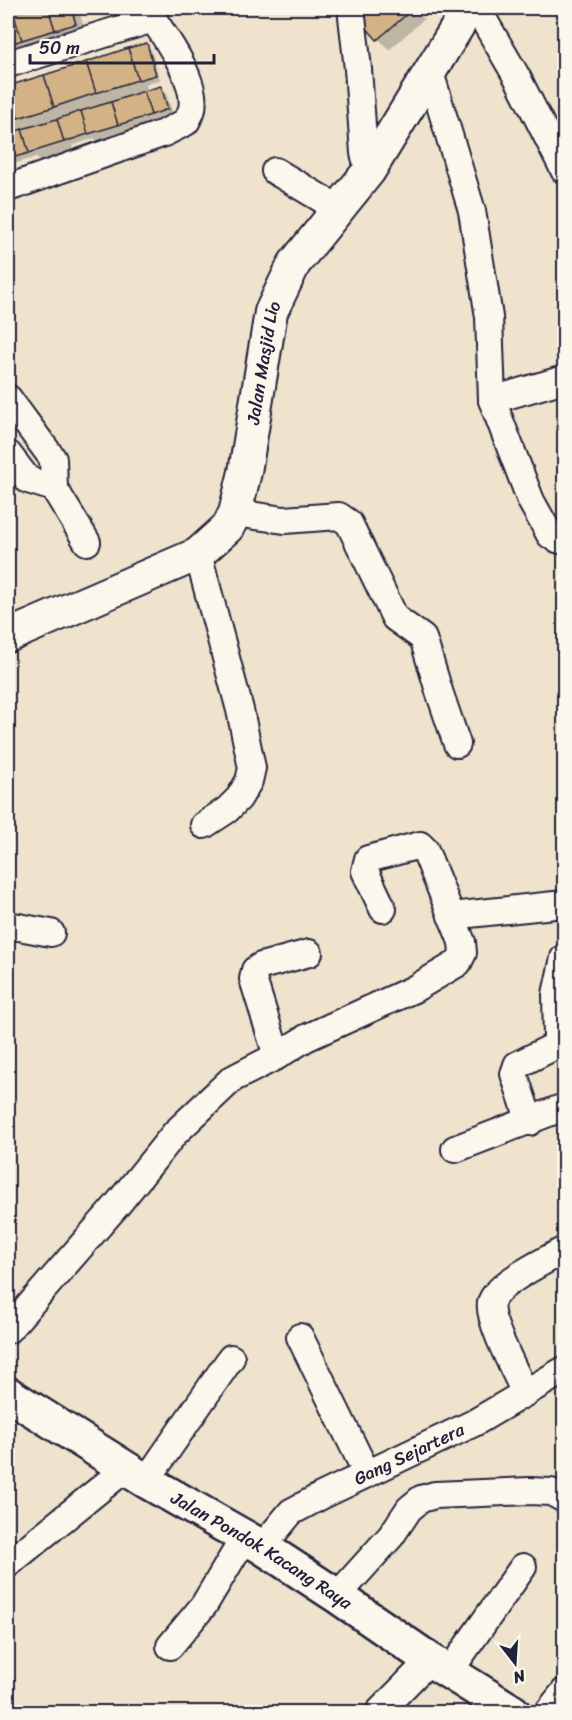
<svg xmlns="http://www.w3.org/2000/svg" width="572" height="1720" viewBox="0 0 572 1720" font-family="Sriracha,sans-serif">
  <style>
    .shadow { fill: #0003 }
    .building { fill: #d3b386; stroke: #22223b; stroke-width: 1.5 }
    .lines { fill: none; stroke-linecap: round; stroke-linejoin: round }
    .minor-casing { stroke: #22223b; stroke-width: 30 }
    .tertiary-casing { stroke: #22223b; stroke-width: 36 }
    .secondary-casing { stroke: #22223b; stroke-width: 38 }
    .minor { stroke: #fbf7ec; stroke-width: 26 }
    .tertiary { stroke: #fbf7ec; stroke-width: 32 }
    .secondary { stroke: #fbf7ec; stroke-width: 33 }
    .labels { text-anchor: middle; stroke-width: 6; stroke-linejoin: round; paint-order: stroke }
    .street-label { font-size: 18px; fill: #22223b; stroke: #fbf7ec }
  </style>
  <rect width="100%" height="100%" fill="#efe3cd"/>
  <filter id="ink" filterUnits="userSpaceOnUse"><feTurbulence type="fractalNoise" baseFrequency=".0167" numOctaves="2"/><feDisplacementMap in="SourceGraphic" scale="12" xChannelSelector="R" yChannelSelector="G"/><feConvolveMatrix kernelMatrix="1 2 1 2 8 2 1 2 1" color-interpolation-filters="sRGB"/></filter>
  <g filter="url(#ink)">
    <!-- shadow -->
    <path class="shadow" d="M21,8h57l8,26 -78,25v-46l14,-4z
      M365,8h49l10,11 -35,31 -32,-35z
      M146,45l5,5 9,30 -14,4 2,8 13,-5 5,6 7,21 -14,5 2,6 -61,19 -6,-6 -22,8 2,6 -33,11 -5,-6 -28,9v-78z"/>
    <!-- building -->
    <path class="building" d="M21,8h27l7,22 -33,10 -10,-30z
      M48,8h23l5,16 -21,6z
      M363,8h51l-37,32 -22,-25z
      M12,10l10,30 -14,5v-33z
      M147,43l9,32 -18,5 -10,-32z
      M128,48l10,32 -42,13 -10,-31z
      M86,62l10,31 -42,14 -10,-32z
      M44,75l10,32 -36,11 -10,-32z
      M8,86l10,32 -10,3z
      M161,86l7,23 -17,6 -7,-24z
      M144,91l7,24 -33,10 -7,-23z
      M111,102l7,23 -30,9 -7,-23z
      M81,111l7,23 -24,8 -7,-23z
      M57,119l7,23 -35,11 -7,-24z
      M22,129l7,24 -21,6v-25z"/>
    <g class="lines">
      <defs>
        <g id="minor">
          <path d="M351,8l7,61 6,84 5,18"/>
          <path d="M477,8l41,71 46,91"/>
          <path d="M8,64l145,-45"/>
          <path d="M430,72l42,139 17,106 3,83 39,101 19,34 7,4 7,2"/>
          <path d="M275,171l62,37"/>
          <path d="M8,188l156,-55 22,-11c2,-4 5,-9 6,-13 6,-30 -31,-77 -46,-101"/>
          <path d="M8,398l45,61 1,29 33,54"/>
          <path d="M492,400l69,-20"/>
          <path d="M8,454l20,26 26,8"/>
          <path d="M235,513l49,7 55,-4 10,7 46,95 28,20 16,53 18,53"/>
          <path d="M198,554l42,156 12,58 -3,13 -10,17 -12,12 -23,15"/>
          <path d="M451,916l113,-12"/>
          <path d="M8,925l43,8"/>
          <path d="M277,1056l-24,-77 2,-9 6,-4 48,-13"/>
          <path d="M530,1122l-16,-48 3,-9 38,-19 2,-7 -1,-45 8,-36"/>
          <path d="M455,1149l109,-42"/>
          <path d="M8,1330l109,-125 58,-72 57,-54 45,-23 29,-18 108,-49 44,-26 5,-10 -1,-11 -37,-92 -5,-5 -52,14 -3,12 18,38"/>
          <path d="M300,1337l67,137"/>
          <path d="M525,1393c-8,-18 -38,-74 -34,-90 4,-19 56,-43 73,-53"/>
          <path d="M146,1481l85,-123"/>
          <path id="s1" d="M262,1547l29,-35 32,-17 151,-72 90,-53"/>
          <path d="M8,1564l118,-96"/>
          <path d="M337,1596l54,-60 18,-27 12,-10 14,-4 94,-4 22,1 13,7"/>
          <path d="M170,1646l34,-41 40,-67"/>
          <path d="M449,1672l74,-105"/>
          <path d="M379,1712l51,-52"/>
          <path d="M548,1712l16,-20"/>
        </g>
        <g id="tertiary">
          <path id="s2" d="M8,636l190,-82 30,-27 7,-14 10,-41 26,-160 23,-48 75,-93 100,-163"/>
        </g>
        <g id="secondary">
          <path id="s3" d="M8,1394l138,87 116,66 75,49 93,64 83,52"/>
        </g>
      </defs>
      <!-- minor casing -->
      <use href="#minor" class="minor-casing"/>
      <!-- tertiary casing -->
      <use href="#tertiary" class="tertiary-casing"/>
      <!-- secondary casing -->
      <use href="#secondary" class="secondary-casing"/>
      <!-- minor -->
      <use href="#minor" class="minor"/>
      <!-- tertiary -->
      <use href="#tertiary" class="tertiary"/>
      <!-- secondary -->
      <use href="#secondary" class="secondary"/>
    </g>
  </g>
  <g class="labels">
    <!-- street labels -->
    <g class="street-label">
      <text dy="6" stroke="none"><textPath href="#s2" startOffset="416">Jalan Masjid Lio</textPath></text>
      <text dy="6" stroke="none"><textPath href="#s1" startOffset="177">Gang Sejartera</textPath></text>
      <text dy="6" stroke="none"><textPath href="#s3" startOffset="298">Jalan Pondok Kacang Raya</textPath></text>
    </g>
  </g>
  <!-- margin -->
  <rect width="572" height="1720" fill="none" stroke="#fbf7ec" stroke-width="30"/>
  <rect x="15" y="15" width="542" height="1690" fill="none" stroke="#22223b" stroke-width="2" filter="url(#ink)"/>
  <!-- north arrow -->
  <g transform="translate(515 1663) rotate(163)" stroke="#fbf7ec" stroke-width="4.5" paint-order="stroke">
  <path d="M0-4.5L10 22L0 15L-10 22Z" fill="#22223b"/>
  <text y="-9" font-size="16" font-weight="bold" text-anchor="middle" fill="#22223b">N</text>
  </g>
  <!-- scale -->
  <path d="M30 54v9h184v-9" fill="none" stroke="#22223b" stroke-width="3"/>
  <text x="39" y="54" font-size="18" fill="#22223b" stroke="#fbf7ec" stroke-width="4.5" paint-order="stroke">50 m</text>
</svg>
